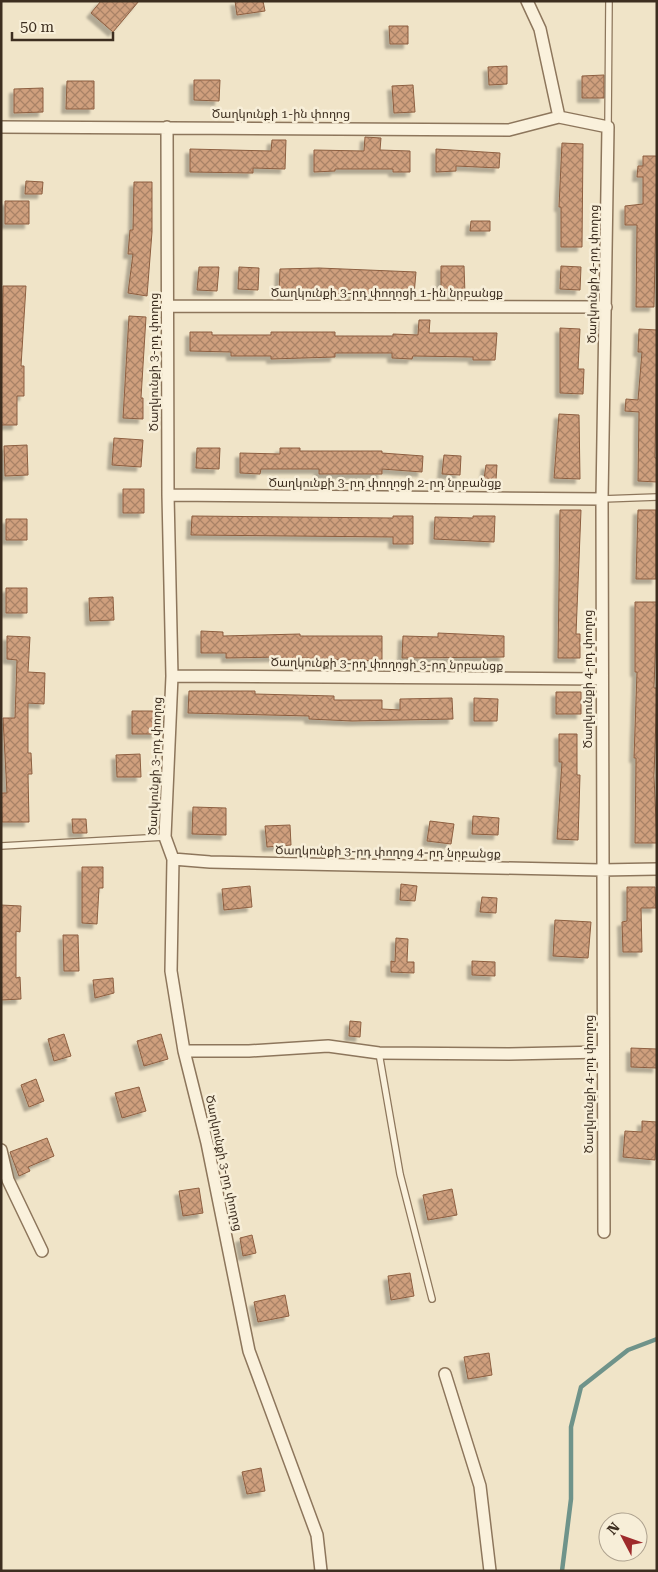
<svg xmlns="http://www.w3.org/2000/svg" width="658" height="1572" viewBox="0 0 658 1572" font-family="'Roboto Serif','Noto Sans Armenian',serif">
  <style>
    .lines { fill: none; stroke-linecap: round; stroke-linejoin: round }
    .stream { stroke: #6f938a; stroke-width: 4.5 }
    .building { fill: url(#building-cross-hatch); stroke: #8d5f41; filter: url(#shadow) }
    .service-casing { stroke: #8d765c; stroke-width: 8 }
    .minor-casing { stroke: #8d765c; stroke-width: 14 }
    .service { stroke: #faf1dc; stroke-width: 5.5 }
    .minor { stroke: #faf1dc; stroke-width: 11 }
    .labels { text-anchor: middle; stroke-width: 5; stroke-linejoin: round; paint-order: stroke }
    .street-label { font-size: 12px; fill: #3d2e20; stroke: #f7eed8 }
  </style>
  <defs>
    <pattern id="building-cross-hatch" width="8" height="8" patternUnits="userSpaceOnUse" patternTransform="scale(1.25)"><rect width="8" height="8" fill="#cf9f7d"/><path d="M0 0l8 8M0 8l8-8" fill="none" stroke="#a98266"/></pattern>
    <filter id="shadow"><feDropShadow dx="-4.5" dy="4.5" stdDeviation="1" flood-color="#0004"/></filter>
  </defs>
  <rect width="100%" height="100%" fill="#f0e4c8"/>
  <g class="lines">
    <!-- stream -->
    <path class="stream" d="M562,1571l9,-72v-72l10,-40 47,-37 29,-11"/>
  </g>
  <!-- building -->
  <path class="building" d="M101,1h38l-26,31 -22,-19z
    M235,1h28l2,10 -28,4z
    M389,26h19v18h-18z
    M507,66v18l-18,1 -1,-18z
    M604,75v23h-22v-22z
    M194,80h26l-1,21 -25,-1z
    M67,81h27v28h-28z
    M413,85l2,27 -21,1 -2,-27z
    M43,88v24l-29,1v-24z
    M365,137l16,1 -1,12 30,1v21h-17v-3h-58v2l-21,1v-22l50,1z
    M272,140h14l-1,29 -32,-1v5l-63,-1v-23l81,2z
    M562,143l21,1 -1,103h-21v-40h-2z
    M436,149l64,4 -1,15 -43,-2v5l-20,1z
    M643,156h14l-3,151h-18l1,-82h-12v-19l18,-2v-27h-6l1,-11h5z
    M26,181l17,1 -1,12h-17z
    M134,182h18v50l-5,64 -19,-3 5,-39h-5l2,-24h3z
    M5,201h24v23h-24z
    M471,221h19v10h-20z
    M441,266h23l1,28 -24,1z
    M561,266l20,1 -1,23 -20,-1z
    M199,267h20l-2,24 -20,-1z
    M239,267l20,1 -1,22 -20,-1z
    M319,268l97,4 -2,23 -34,-3v2l-101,-1 1,-24z
    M3,286h23l-5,80h3v30h-7v29h-16z
    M129,316l17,1 -5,81h2v21l-20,-1z
    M419,320h11l-1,13h68l-2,27h-22v-3l-60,-1 -1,3 -20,-1v-5h-57v4l-64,2v-3h-40v-4l-41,-1v-19h22v3h59v-3h64v4h58v-2l25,1z
    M560,328l20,1 -2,40h6l-1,25 -23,-1z
    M639,329l18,1 -2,128h2v24l-19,-1 1,-69 -14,-1 1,-12 12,1 4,-48h-4z
    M559,414l20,1 1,64 -26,-1z
    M114,438l29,2 -2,27 -29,-2z
    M27,445l1,30 -23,1 -1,-30z
    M197,448h23l-1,21 -23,-1z
    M280,448h20v3h82v2l41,3 -1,16 -40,-3v5h-63v-5h-58l-1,5 -20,-1v-20l40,1z
    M444,455l17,1 -1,19 -18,-1z
    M486,465h11l-1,15 -12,-1z
    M123,489h21v24h-21z
    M560,510h21l-5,124h4v24h-22z
    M638,510h18v69h-20z
    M192,516l201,2v-2h20v28h-20v-7l-202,-2z
    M473,516h22l-1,26 -60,-3 1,-22 38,1z
    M6,519h21v21h-21z
    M6,588h21v25h-21z
    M113,597l1,23 -24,1 -1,-23z
    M635,602h22l-3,86h3l-3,88 3,67h-22l1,-85h-2l3,-86h-2z
    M201,631l22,1v4l77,-2v2h82v25l-82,-3v2h-19v-3l-55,1v-5h-25z
    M438,633l66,3v21l-102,1 1,-22 35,1z
    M7,636l23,1 -2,35 17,1 -1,31 -16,-1v50h3l1,21h-4l1,48h-27l-1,-29h6l-4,-75h12l2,-58 -10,-1z
    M189,691h66v3l79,2v4h48v9l18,1v-11l52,-1 1,21 -101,2 -43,-2v-3l-121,-3z
    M556,692h25v22h-25z
    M474,698l24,1 -1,22h-23z
    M132,711h24v23h-24z
    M559,734h18v41h3l-2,65 -21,-1 5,-77h-3z
    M140,754l1,23h-24l-1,-22z
    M193,807l33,1v27l-34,-1z
    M473,816l26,2 -1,17 -26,-1z
    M72,819h14l1,14h-14z
    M430,821l24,3 -3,20 -24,-3z
    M290,825l1,20 -24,2 -2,-21z
    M82,867h21v21h-4l-2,36 -15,-1z
    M401,884l16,2 -2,15 -15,-1z
    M250,886l2,21 -28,3 -2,-21z
    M627,887h28l1,21h-15l1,44h-19l-1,-30 5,-1z
    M482,897l15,1 -1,15 -16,-1z
    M1,905l20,1 -1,26 -4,-1v47l4,-1 1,22 -20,1z
    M555,920l36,2 -3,36 -35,-2z
    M63,935h15l1,36h-15z
    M396,938l12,1 -1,23h7v11l-23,-1v-11l4,1z
    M472,961l23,1v14l-23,-1z
    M113,978l1,15 -19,5 -2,-18z
    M350,1021l11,1 -1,15 -11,-1z
    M64,1034l7,22 -17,5 -6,-22z
    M161,1034l7,25 -24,7 -7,-25z
    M631,1048l26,1v19l-26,-1z
    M36,1079l8,22 -15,6 -8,-22z
    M139,1087l7,24 -24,7 -7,-25z
    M642,1121l15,1 -2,38 -32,-3 2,-26 17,1z
    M47,1138l7,18 -26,11 2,4 -11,5 -9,-24z
    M199,1188l4,25 -20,3 -4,-25z
    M452,1189l5,26 -29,5 -5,-25z
    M252,1235l4,18 -13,3 -3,-18z
    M410,1273l4,23 -23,4 -3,-24z
    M285,1295l4,21 -31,6 -4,-20z
    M489,1353l3,22 -24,4 -4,-22z
    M261,1468l4,23 -18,3 -5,-22z"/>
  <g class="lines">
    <defs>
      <path id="service" d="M608,127l1,-126
        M602,499l55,-2
        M1,846l164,-9
        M379,1053l21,121 32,125"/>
      <path id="minor" d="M527,1l13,28 19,88
        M1,127l508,3 50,-13 49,10 -6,372 2,733
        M167,127l1,368 4,181 -7,161 8,22 -2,112 13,80 23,92 42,208 68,184 4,36
        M168,306l438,1
        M168,495l434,4
        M172,676l429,3
        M173,859l37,3 391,8 56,-1
        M184,1051h65l79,-5 51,7 130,1 94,-2
        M1,1150l7,30 34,71
        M445,1374l35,112 10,85"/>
    </defs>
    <!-- service casing -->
    <use href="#service" class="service-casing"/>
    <!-- minor casing -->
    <use href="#minor" class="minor-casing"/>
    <!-- service -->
    <use href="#service" class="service"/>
    <!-- minor -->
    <use href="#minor" class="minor"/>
  </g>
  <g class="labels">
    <!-- street labels -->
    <g class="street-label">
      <text x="281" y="118">Ծաղկունքի 1-ին փողոց</text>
      <text transform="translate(593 274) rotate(-89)" y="4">Ծաղկունքի 4-րդ փողոց</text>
      <text x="387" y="297">Ծաղկունքի 3-րդ փողոցի 1-ին նրբանցք</text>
      <text transform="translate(154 362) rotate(-90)" y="4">Ծաղկունքի 3-րդ փողոց</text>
      <text x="385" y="487">Ծաղկունքի 3-րդ փողոցի 2-րդ նրբանցք</text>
      <text transform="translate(387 664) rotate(1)" y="4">Ծաղկունքի 3-րդ փողոցի 3-րդ նրբանցք</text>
      <text transform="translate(588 679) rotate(-90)" y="4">Ծաղկունքի 4-րդ փողոց</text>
      <text transform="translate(155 766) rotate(-88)" y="4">Ծաղկունքի 3-րդ փողոց</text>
      <text transform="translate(388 852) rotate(1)" y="4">Ծաղկունքի 3-րդ փողոց 4-րդ նրբանցք</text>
      <text transform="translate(589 1084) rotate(-90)" y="4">Ծաղկունքի 4-րդ փողոց</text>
      <text transform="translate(224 1163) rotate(78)" y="4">Ծաղկունքի 3-րդ փողոց</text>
    </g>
  </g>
  <!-- border -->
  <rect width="658" height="1572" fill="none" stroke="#3d2e20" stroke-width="5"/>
  <!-- north arrow -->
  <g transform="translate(623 1537) rotate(311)"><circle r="24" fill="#f7eed8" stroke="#ada18e"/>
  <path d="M0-4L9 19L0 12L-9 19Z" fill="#9e2a2b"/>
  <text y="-8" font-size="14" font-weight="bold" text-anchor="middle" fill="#3d2e20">N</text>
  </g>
  <!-- scale -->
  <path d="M12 32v8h101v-8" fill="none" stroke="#3d2e20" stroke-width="2.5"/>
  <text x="20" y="32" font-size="15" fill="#3d2e20" stroke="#f7eed8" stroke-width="4" paint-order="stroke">50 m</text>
</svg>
